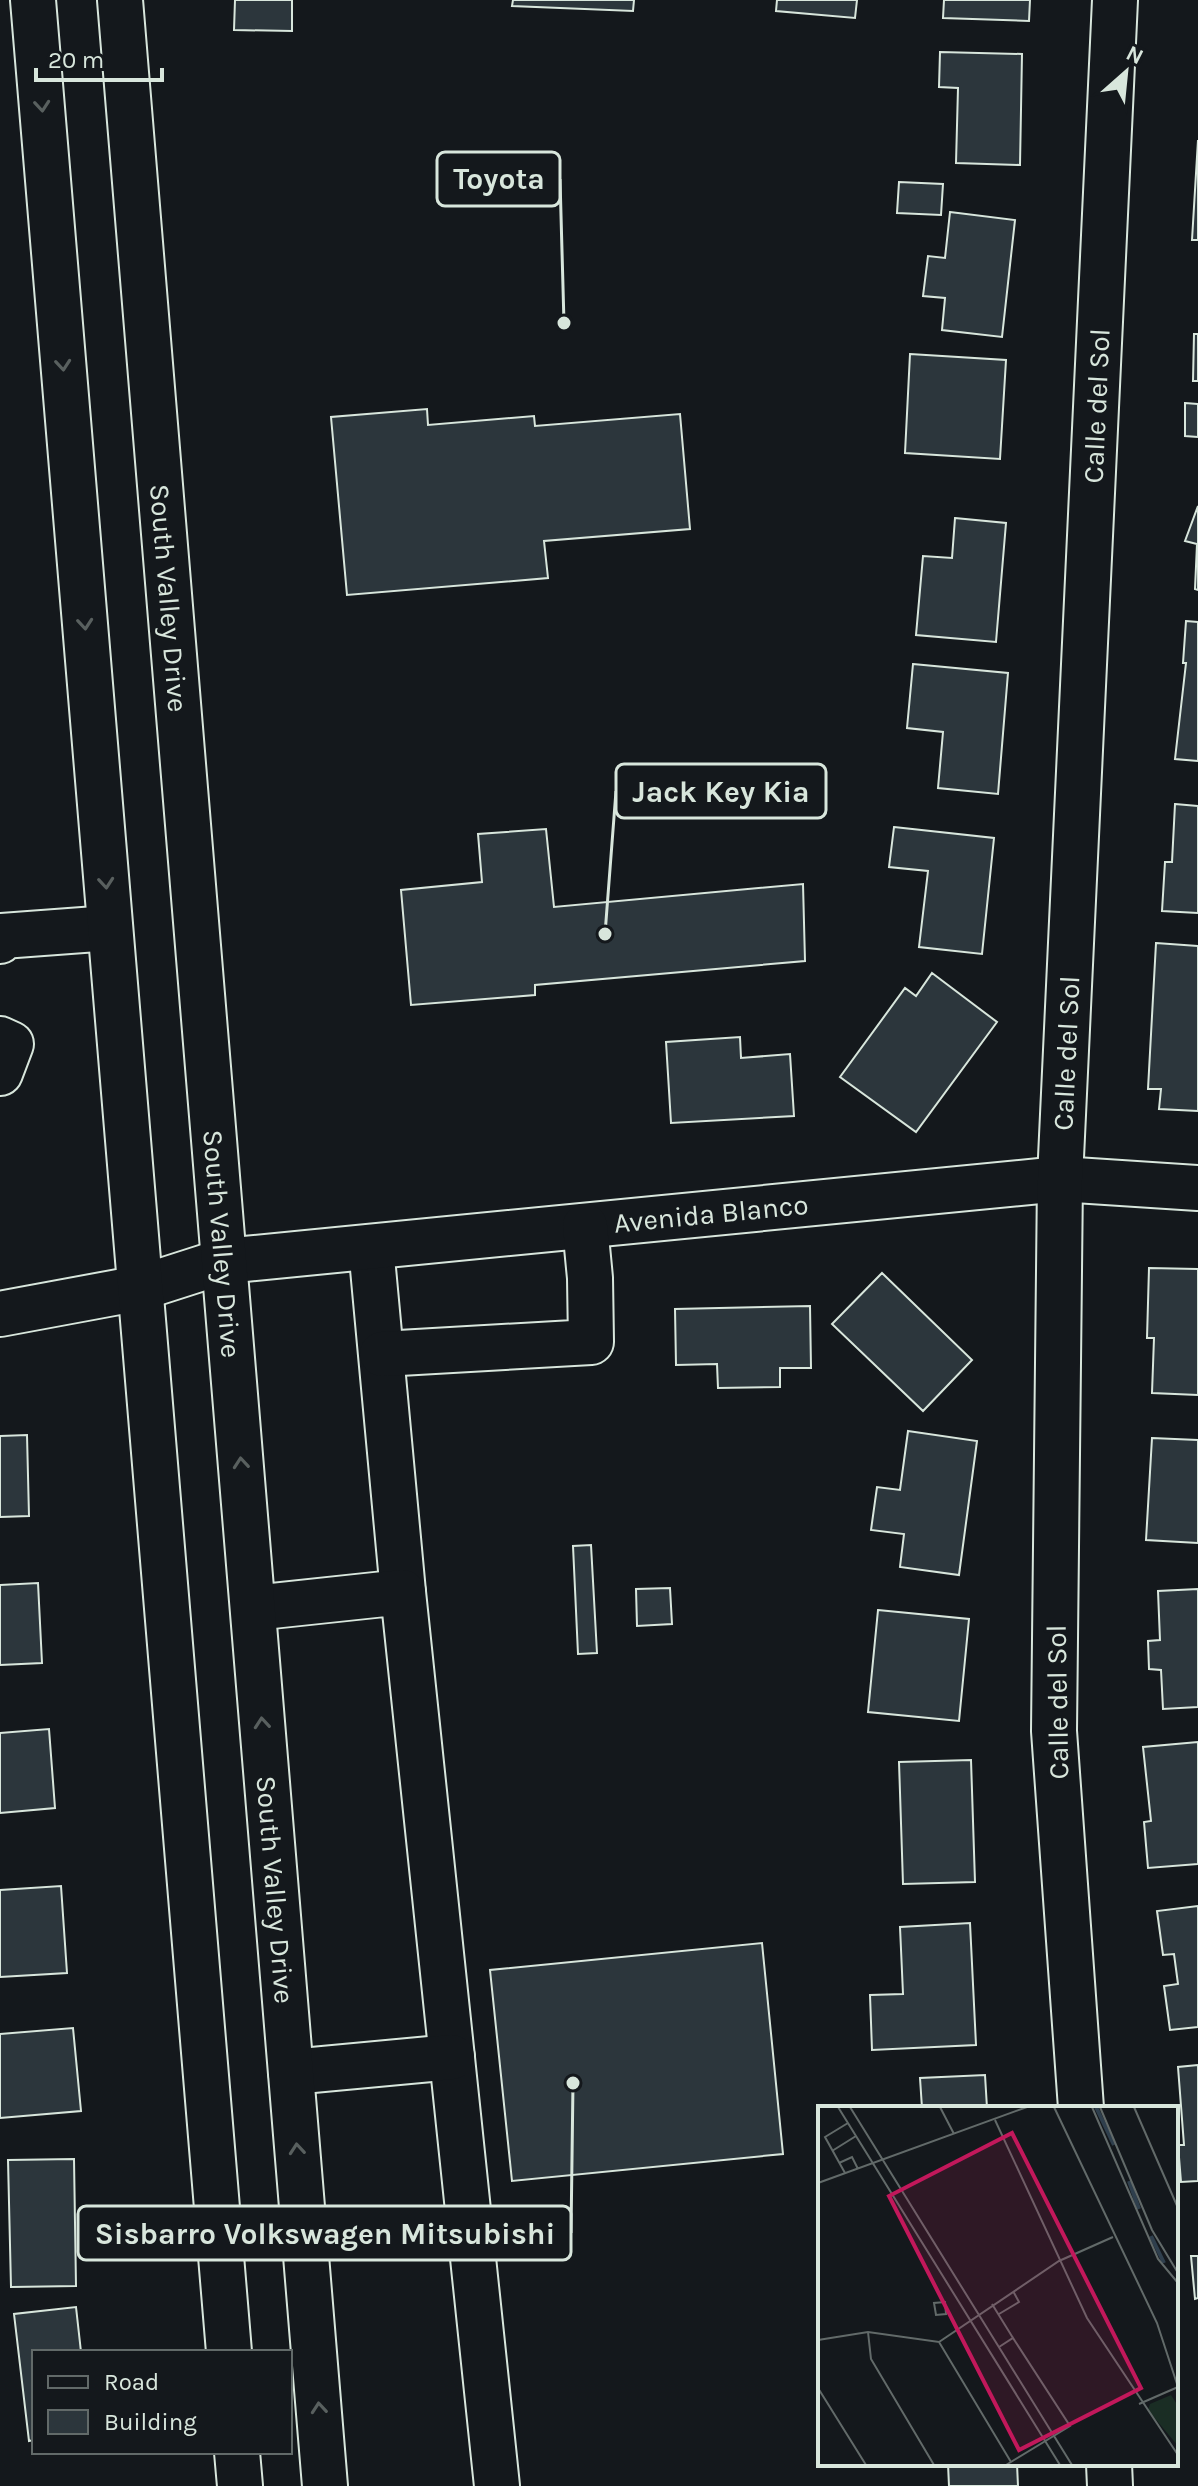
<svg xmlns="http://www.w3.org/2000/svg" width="1198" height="2486" viewBox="0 0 1198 2486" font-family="Karla,sans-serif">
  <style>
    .building { fill: #2c363c; stroke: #d8e6dc; stroke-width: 2 }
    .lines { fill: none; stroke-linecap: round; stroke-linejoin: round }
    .minor-casing { stroke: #d8e6dc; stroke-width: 48 }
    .major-casing { stroke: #d8e6dc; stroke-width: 48 }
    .minor { stroke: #14181c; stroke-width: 44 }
    .major { stroke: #14181c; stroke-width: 44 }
    .oneway { stroke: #59605f }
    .labels { text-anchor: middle; stroke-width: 6; stroke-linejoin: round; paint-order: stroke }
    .street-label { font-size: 28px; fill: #d8e6dc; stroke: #14181c }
    .inset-river { fill: none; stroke: #2f3f4d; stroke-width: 4 }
    .inset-road { fill: none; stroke: #626a69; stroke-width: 2 }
    .view { fill: #c2185b; fill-opacity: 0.15; stroke: #c2185b; stroke-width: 4 }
    .inset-edge { fill: none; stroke: #d8e6dc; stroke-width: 4 }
    .leader { fill: none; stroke: #d8e6dc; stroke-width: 3 }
    .callout-dot { fill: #d8e6dc; stroke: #14181c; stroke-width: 3 }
    .callout { fill: #14181c; stroke: #d8e6dc; stroke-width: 3 }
    .callout-label { font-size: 30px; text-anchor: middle; font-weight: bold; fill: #d8e6dc }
  </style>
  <rect width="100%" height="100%" fill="#14181c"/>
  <!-- building -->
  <path class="building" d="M235,0h57v31l-58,-1z
    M513,0h121l-1,11 -121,-5z
    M777,0h80l-2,18 -79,-7z
    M944,0h86l-1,21 -86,-3z
    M940,52l82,2 -2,111 -64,-2 2,-75 -19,-1z
    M1198,140v100h-6z
    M899,182l44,2 -2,31 -44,-2z
    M950,212l65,8 -13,117 -60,-7 3,-32 -22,-2 5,-40 17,2z
    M1194,334h4v47h-5z
    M910,354l96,6 -6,99 -95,-6z
    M1185,403l13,1v33l-13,-1z
    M427,409l1,16 106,-9 1,10 145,-12 10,115 -146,12 4,37 -201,17 -16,-178z
    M1198,506v84l-3,-1 2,-45 -12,-3z
    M955,518l51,5 -10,119 -80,-7 7,-79 29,2z
    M1186,621l12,1v139l-23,-2 11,-96h-3z
    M913,664l95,9 -10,121 -60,-6 5,-56 -36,-4z
    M1175,804l23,2v107l-36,-2 3,-49h7z
    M894,827l100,11 -12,116 -63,-7 9,-76 -39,-4z
    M546,829l8,78 249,-23 2,77 -270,24v10l-124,10 -10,-115 81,-8 -4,-48z
    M1156,943l42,3v165l-39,-2 2,-20h-13z
    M932,973l65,49 -81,110 -76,-55 65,-89 11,8z
    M740,1037l1,21 49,-4 4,62 -123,7 -5,-81z
    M1149,1268l49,1v126l-46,-2 2,-55h-7z
    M882,1273l90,87 -49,51 -91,-87z
    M810,1306l1,62h-31v19l-62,1 -1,-24 -41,1 -1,-56z
    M908,1431l69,10 -18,134 -59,-8 4,-33 -33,-4 6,-43 23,3z
    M27,1435l2,81 -29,1v-81z
    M1152,1438l46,2v103l-52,-3z
    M591,1545l6,108 -19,1 -5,-108z
    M38,1583l4,80 -42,2v-80z
    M670,1588l2,36 -35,2 -1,-37z
    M1198,1589v118l-35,2 -2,-39 -12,-1 -1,-28 12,-1 -2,-49z
    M878,1610l91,9 -10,102 -91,-9z
    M49,1729l6,79 -55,5v-80z
    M1198,1742v122l-50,4 -4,-46 7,-1 -8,-74z
    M971,1760l4,122 -72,2 -4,-122z
    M61,1886l6,87 -67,4v-87z
    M1198,1906v121l-28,3 -6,-44 14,-2 -4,-30 -11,1 -6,-44z
    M970,1923l6,122 -104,5 -2,-55 33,-1 -3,-67z
    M762,1943l21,211 -271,27 -22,-211z
    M73,2028l8,83 -81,7v-84z
    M1198,2065v116l-17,1 -3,-37h6l-6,-78z
    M985,2075l2,33h-65l-2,-30z
    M74,2159l2,127 -65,1 -3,-127z
    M1191,2256h7v42l-3,1z
    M76,2307l5,45h-47v88l-5,1 -15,-127z
    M948,2464h69l1,22h-69z"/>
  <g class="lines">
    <defs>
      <g id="minor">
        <path d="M0,941l2,-5 108,-8"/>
        <path d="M0,1039l11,5 -11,29"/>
        <path d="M371,1247l32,345"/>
        <path id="s1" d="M0,1314l140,-26 84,-27 836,-82 138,9"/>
        <path d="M382,1354l209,-12 -1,-64 -5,-52"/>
        <path d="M253,1608l150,-16 94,894"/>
        <path d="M291,2072l161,-15"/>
        <path id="s2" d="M1081,2108l-27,-377 6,-552 55,-1179"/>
        <path d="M1109,2464l1,22"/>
      </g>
      <g id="major">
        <path d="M33,0l196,2352"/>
        <path id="s3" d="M120,0l205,2486"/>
        <path d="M237,2452l3,34"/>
      </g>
    </defs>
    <!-- minor casing -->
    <use href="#minor" class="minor-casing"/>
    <!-- major casing -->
    <use href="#major" class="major-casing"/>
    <!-- minor -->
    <use href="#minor" class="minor"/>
    <!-- major -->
    <use href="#major" class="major"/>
  </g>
  <!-- one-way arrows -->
  <defs><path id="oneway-chevron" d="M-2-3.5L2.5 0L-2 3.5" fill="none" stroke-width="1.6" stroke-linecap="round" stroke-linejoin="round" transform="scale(2)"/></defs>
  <g class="oneway">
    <use href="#oneway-chevron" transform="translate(42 106) rotate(85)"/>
    <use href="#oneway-chevron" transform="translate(63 365) rotate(85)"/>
    <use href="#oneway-chevron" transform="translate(85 624) rotate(85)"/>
    <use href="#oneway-chevron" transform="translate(106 883) rotate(85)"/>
    <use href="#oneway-chevron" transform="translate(241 1463) rotate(-95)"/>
    <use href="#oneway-chevron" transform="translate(262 1723) rotate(-95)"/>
    <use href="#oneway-chevron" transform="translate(297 2149) rotate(-95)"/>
    <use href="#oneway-chevron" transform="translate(319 2408) rotate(-95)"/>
  </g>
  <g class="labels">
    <!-- street labels -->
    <g class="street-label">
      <text dy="10" stroke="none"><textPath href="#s2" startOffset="1704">Calle del Sol</textPath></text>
      <text dy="10" stroke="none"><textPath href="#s3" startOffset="600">South Valley Drive</textPath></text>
      <text dy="10" stroke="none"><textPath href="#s2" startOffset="1056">Calle del Sol</textPath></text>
      <text dy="10" stroke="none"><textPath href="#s1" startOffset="720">Avenida Blanco</textPath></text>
      <text dy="10" stroke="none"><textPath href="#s3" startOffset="1248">South Valley Drive</textPath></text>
      <text transform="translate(1057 1702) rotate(-91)" y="10">Calle del Sol</text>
      <text dy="10" stroke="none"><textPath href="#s3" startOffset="1896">South Valley Drive</textPath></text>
    </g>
  </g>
  <!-- overview -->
  <g transform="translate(818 2106)">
    <rect width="360" height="360" fill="#14181c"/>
    <path d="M353,289l7,11v40l-30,-36 2,-6z" fill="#1a2d24"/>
    <path class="inset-river" d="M278,1l18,38M311,75l10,28M333,130l13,27"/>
    <path class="inset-road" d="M20,1l222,358M32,1l222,358M122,1l14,27M236,1l103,216 21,64M274,1l66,152 20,24M282,1l52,123 26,43M316,1l44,101M177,14l92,198 91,137M14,45l24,-15M21,57l13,-6 6,12M27,67l-20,-36 23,-14M0,77l209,-76M127,196l1,12 -10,1 -2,-12zM174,198l21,34M181,208l20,-12 -6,-11M50,226l3,27 63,106M0,234l50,-8 71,10 120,-81 54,-24M121,236l72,120M181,241l14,-9 57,88 -64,39M0,282l48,77M321,298l39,-17"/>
    <path class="view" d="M194,27l129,255 -122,62 -130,-254z"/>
    <rect width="360" height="360" class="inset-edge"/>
  </g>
  <!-- callouts -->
  <path class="leader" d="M564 323L560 179M605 934L616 791M573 2083L571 2233"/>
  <g class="callout-dot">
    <circle cx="564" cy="323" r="8"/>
    <circle cx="605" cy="934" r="8"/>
    <circle cx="573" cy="2083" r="8"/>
  </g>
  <g class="callout">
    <rect x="437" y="152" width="123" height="54" rx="8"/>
    <rect x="616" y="764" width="210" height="54" rx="8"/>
    <rect x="78" y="2206" width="493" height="54" rx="8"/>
  </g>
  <g class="callout-label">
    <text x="499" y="189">Toyota</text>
    <text x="721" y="802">Jack Key Kia</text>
    <text x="325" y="2244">Sisbarro Volkswagen Mitsubishi</text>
  </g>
  <!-- legend -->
  <rect x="32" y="2350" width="260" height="104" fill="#14181c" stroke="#626a69" stroke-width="2"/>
  <rect x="48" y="2376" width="40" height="12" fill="#14181c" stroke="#626a69" stroke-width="2"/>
  <text x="104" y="2390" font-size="24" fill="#d8e6dc">Road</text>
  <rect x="48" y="2410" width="40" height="24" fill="#2c363c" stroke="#626a69" stroke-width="2"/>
  <text x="104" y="2430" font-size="24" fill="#d8e6dc">Building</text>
  <!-- north arrow -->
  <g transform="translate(1126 72) rotate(27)" stroke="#14181c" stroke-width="6" paint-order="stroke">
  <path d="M0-6L14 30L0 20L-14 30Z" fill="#d8e6dc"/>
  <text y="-12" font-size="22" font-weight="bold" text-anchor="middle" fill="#d8e6dc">N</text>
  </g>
  <!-- scale -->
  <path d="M36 68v12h126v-12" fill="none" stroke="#d8e6dc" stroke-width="4"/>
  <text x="48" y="68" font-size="24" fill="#d8e6dc" stroke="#14181c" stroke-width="6" paint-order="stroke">20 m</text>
</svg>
